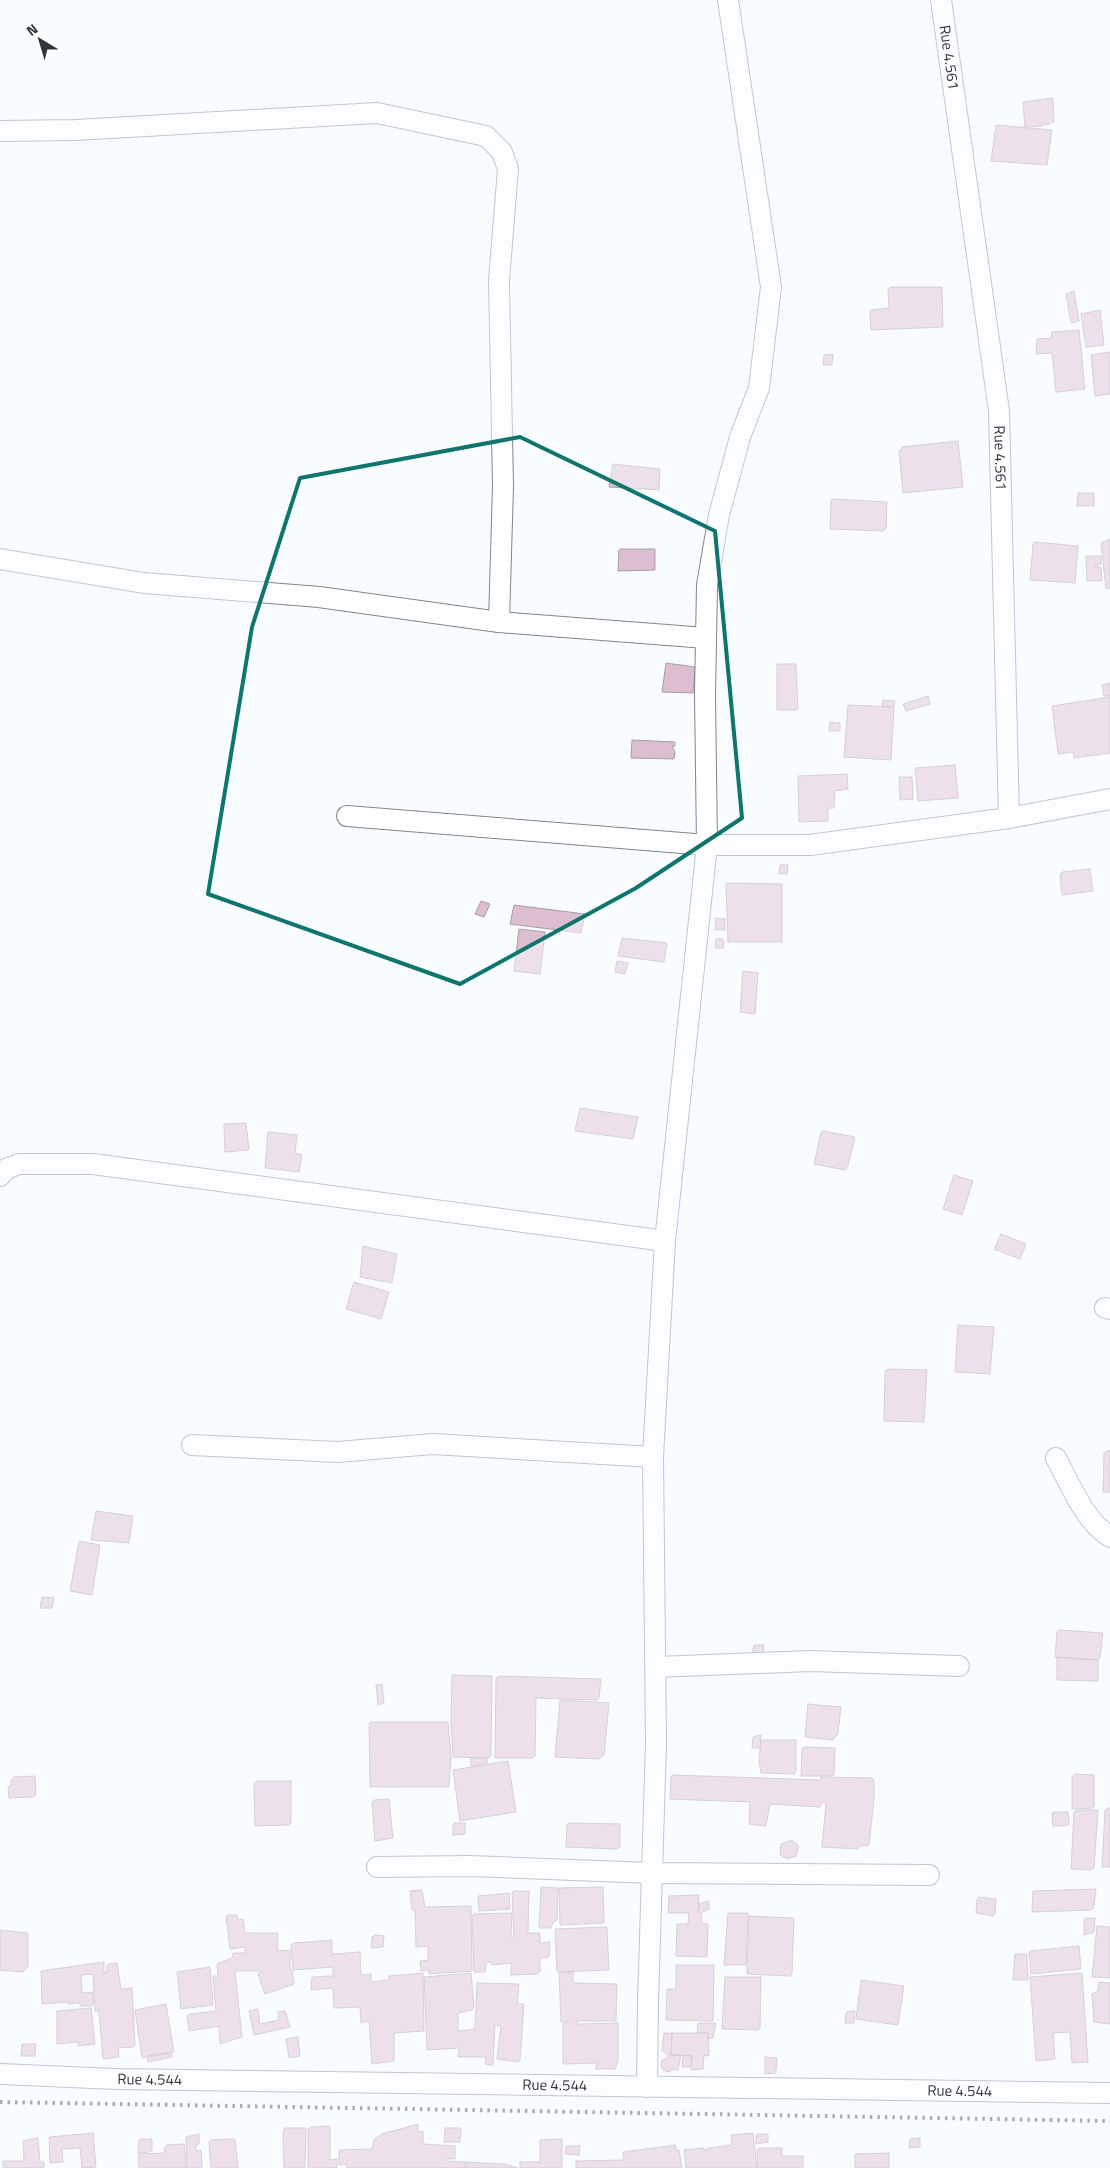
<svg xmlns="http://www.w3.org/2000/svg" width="1110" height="2168" viewBox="0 0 1110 2168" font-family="'Titillium Web',sans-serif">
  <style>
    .building { fill: #ddbed0; stroke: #a79ea3 }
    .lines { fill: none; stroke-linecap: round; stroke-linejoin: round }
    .minor-casing { stroke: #7f858c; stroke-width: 22 }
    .minor { stroke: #fff; stroke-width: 20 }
    .rail { stroke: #484b4e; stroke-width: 4; stroke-dasharray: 2.5 5; stroke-linecap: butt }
    .marked { fill: none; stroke: #0f766e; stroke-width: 4; stroke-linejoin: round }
    .labels { text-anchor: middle; stroke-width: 4; stroke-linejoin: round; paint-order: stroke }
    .street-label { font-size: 15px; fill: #333639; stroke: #fff }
  </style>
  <rect width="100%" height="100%" fill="#f9fcff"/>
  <!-- building -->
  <path class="building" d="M1053,98l1,24 -8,3 -2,-1 -2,2 -17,1 -2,-25z
    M996,125l56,5 -5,35 -56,-4z
    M891,287h51l1,40 -72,3 -1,-20 19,-2 -1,-19z
    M1074,291l5,30 -8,2 -5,-29z
    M1100,310l4,35 -18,2 -5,-33z
    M1079,330l6,59 -28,3h-1l-4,-39 -16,1 1,-15 14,-1 1,-6z
    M1110,352v42l-15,2 -4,-41z
    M833,354l-1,11h-9l1,-10z
    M958,441l5,46 -60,6 -4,-42 3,-1v-3z
    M613,464l47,5 -1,21 -50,-3z
    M1078,493h16v13h-17z
    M833,499l54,3 -1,27 -3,2 -53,-2 1,-29z
    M1110,539v49l-4,1 -5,-46z
    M1035,542l43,4 -3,37 -45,-3 3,-36z
    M621,549h34v21l-37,1 1,-21z
    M1086,556h15v8l-7,2v1h7l1,14h-15z
    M666,663l29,4 -2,26 -31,-1z
    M777,664h19l2,45 -2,1h-19z
    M1110,683v13h-6l-2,-11z
    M928,696l2,8 -24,7 -3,-7z
    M1110,697v56l-36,5 -1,-6 -15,2 -6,-48z
    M883,700l12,1 -1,6h-12z
    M848,705l46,2 -3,53 -47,-3z
    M830,722l10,1v8h-11z
    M632,740l43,2v4h-3l3,6 -1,7 -43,-1z
    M955,765l3,33 -40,3 -3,-33z
    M847,774l1,15 -13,2 -1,17h-6v13l-29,1 -1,-46z
    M899,777h13l1,22 -13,1z
    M780,865h8l-1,9h-8z
    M1090,869l3,22 -31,4 -2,-21 2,-2z
    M728,883l54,1v58h-54l-2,-58z
    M481,901l9,3 -6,13 -9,-3z
    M514,905l71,9 -4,19 -71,-9z
    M716,918l9,1v11h-10z
    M519,929l26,3 -5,42 -26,-3z
    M622,938l45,5 -3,19 -46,-6z
    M716,939h7l1,9h-9z
    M617,961l11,2 -3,11 -10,-2z
    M743,971l15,2 -3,41 -15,-2z
    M580,1108l58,9 -5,22 -58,-8z
    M246,1123l3,27 -24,2 -1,-28z
    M823,1131l32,6 -7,29 -3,4 -31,-6 7,-32z
    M268,1132l29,3 -2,18 7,2 -3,17 -34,-4z
    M954,1175l19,6 -11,34 -19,-6z
    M1001,1234l25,10 -6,15 -26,-10z
    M363,1246l34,8 -5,29 -32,-6z
    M354,1282l35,10 -8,27 -35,-10z
    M958,1325l36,2 -4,47 -35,-2z
    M888,1369l39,1 -3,52 -40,-1 1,-50z
    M1106,1451h4v41h-7l1,-39z
    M96,1511l37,5 -4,27 -38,-3z
    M79,1541l21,4 -8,50 -22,-4z
    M42,1597l12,1 -2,10h-12z
    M1059,1630l44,3 -3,25 -2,2 -43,-3 2,-25z
    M754,1645h10l-1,8 -11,2z
    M1057,1657l41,3v21l-41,-1z
    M452,1675l40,1 -1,80 -3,2 -35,-1 -2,-35z
    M499,1676l102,3 -2,19 -2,2 -61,-2 -1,58 -3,2h-37l1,-80z
    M382,1684l2,19 -6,2 -2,-20z
    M560,1700l49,3 -5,52 -5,4 -44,-2z
    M808,1704l33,3 -3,26 -5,7 -28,-3z
    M371,1722h77l3,35 -2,30h-79l-1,-64z
    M761,1735l-1,13h-8l1,-11z
    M761,1740h35v32l-2,2 -33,-1 -2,-12z
    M804,1747l31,1 -1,27 -2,1h-31l1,-27z
    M471,1758h16v5l-16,3z
    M508,1761l8,51 -56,9 -7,-51z
    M1075,1774l19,1v31l-1,2 -21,1v-32z
    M673,1775l147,5 1,-3 51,1 2,3v18l-5,46 -10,1 -1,3 -36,-2 4,-44 -4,-1 -2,5 -50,-3 -4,22 -17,-2 1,-22 -80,-3 1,-22z
    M35,1776l1,19 -3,2 -24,1 -1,-11 3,-2v-5l3,-3z
    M257,1781h34v42l-3,2 -33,1 -1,-42z
    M389,1799l4,39 -18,3 -3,-39 2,-2z
    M1108,1808h2v59h-8l3,-57z
    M1076,1810h22l-4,58 -3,2 -20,-1 3,-57z
    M1055,1812h13l1,12 -4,2h-12l-1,-13z
    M454,1823h11v11l-12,1v-10z
    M570,1823l50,1v23l-4,2 -50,-2 1,-22z
    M792,1840l7,6 -3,10 -8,3 -8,-4 1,-11z
    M541,1887l17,1 -1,32 -4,2 -2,6h-12z
    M603,1887l1,36 -44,2 -1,-37z
    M1096,1889l-2,18 -3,3 -59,2 1,-21z
    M422,1890l3,17 46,-1 1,65 -43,3v-4l-8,1 -1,-10 8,-1v-14l-12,1 -1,-37h-3l-2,-19z
    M514,1891h15l-1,42h12v10l10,-1 -1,15 -9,1v14l-3,2 -26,1v-12l-19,2v-3l-6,1 -1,9h-11l-2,-56 2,-2 38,-1 -1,24h3l-2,-44z
    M509,1893l1,16 -31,2 -1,-15z
    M699,1895l-1,18 2,-10 9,-2v8l-8,4 1,11h6l-1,33 -31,-1 1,-32h11l1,-11h-21l1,-17z
    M979,1897l17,2 -1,14 -2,3 -17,-3 1,-14z
    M728,1913h20l-2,52h-22z
    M228,1915h9l1,5 5,-1 2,14h33l-1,18 13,-1v20h2l2,14 -29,10 -7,-20 4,-3h-27l7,66 -22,7 -1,-18 -30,5 -2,-15 3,-2 26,-3 -3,-35h5l-1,-12 15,-6 1,-5h12v-6l-15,2 -4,-33z
    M749,1916l45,2 -2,56 -2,2 -43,-2z
    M1086,1918h9l-1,14 -10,3v-16z
    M1097,1926l13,1v51l-18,-1z
    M607,1927l2,43 -52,2 -2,-43z
    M0,1930l28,3v33l-5,6 -23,-2z
    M375,1935l9,1 -1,11 -12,1 1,-11z
    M332,1940v14l28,-2 1,23 10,-1v8l18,-2v-4l34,-3 1,58 -30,2v28l-22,3 -3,-43 -8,2 -1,-16 -26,1 -1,-20 -22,2 1,-13 21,-1v-9l-40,3 -2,-25 3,-2z
    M1079,1946l2,23 -50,5 -2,-22 2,-1z
    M1015,1954h12l1,26h-15z
    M104,1962v11l3,-1v-6l2,-2 8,-1 4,26 11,-1 3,57 -2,2 -15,1 1,9 -16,2 -4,-48h-4l-2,-37 -12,1 1,18 11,-1v13l-2,1h-11v-3l-12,1 1,-2 -27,2 -1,-33z
    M676,1965h38l-1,56 -47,-1 1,-31h9z
    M210,1967l3,38 -32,4 -4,-37z
    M573,1972v11l44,1 -1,37h-39v3l41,-1v38l-3,8h-20l2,-6 -34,1v-41h5v-2l-7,1 -2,-49z
    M471,1973l3,34 -2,3 -14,3v18l17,-2 2,-46 42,1 -2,20h7l-4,56 -2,2 -21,-3 4,-33 -6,-1 -2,35h1l-2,5 -7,-1 1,-7h-28l1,-9 -32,2 -3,-73z
    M1082,1973l6,89 -16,1 -2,-31 -17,1 2,26 -19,2 -6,-84z
    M725,1977h36l-1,51 -2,2 -36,-1z
    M861,1980l43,6 -6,39 -42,-6z
    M1099,1982l11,1v41l-16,-2 -2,-28 6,-3z
    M166,2004l8,48 -32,6 -7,-48z
    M91,2008l4,36 -17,2v-4l-21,2v-33z
    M258,2009l2,15 19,-4 -1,-8 7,-1 5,16 -36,8 -5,-24z
    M848,2011h7l-1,12h-9l1,-10z
    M698,2023h18l-3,15 -5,1v-6h-11z
    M664,2033h8l-1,22h10l-3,15 -7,-1 -1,3 -7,-2 1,-2 -3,-1 1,-7 6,-2v-4l-6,-3z
    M672,2033h36l1,23 -5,-1 -1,14 -12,1 1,-14 -21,-1z
    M298,2037l2,19 -11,2 -3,-19z
    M22,2044h14l-1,12h-14z
    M171,2052l1,5 -24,5 -1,-6z
    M683,2055l9,1 -1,11h-9z
    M765,2057l12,1 -1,13 -1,2 -10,1z
    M418,2124v8l5,-1v13l32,2v13h-8l1,2 18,1 -1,6h-118v-4l-8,1v-15l33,-1 2,-9 8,-6z
    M330,2126v34l7,-1v9h-29v-39l3,-2z
    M285,2128h21l-1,40h-21l-1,-37z
    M445,2128h16l-1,14h-16z
    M93,2133l3,34 -14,1 -2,-20 -18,1 1,13 -13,1 -1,-26z
    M753,2133l4,35h-71l-2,-18 20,-2v3l5,-3 23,-3 -1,-10z
    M199,2134v10l-3,1v6l5,-1 1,18h-15l-1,-31z
    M758,2134h10v8l-12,2v-9z
    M38,2138l2,24h4v6h-41v-7h21l-1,-20z
    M920,2138v9l-11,1 1,-9z
    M141,2139h11v11l-2,2 -12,1 1,-13z
    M235,2139l3,29h-27l-2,-25 2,-3z
    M562,2139v29h-42v-6h20v-22z
    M184,2144l2,24h-47l-1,-12 2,-2 25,-1 -1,-5 3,-3z
    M676,2145v5h3l3,18h-106v-7l48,-1 -1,-8z
    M566,2146h14l-1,9 -14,-1z
    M759,2148h23v8h21v12h-45l-1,-18z
    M889,2153v15h-34v-14z
    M466,2162l39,2 13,4h-52z"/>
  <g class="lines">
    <defs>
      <g id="minor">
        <path id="s1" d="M941,0l58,411 10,407 101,-19"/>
        <path d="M0,131l76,-1 301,-17 109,23 16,16 6,17 -9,111 4,206 -4,136"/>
        <path d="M0,559l144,24 175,14 180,25 207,16"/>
        <path d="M347,816l360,29h103l199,-27"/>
        <path d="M0,1176l6,-7 13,-5h74l572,77"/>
        <path d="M1105,1308l5,1"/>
        <path d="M192,1445l146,7 94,-8 221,13"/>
        <path d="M1056,1458c15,28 28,62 54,79"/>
        <path d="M656,1667l154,-6 149,5"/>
        <path d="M377,1867l93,-1 182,7 277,2"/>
        <path id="s2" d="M0,2074l116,5 994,14"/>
        <path d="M647,2087l1,-85 8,-259 -3,-286 12,-216 42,-396 -2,-150 2,-110 12,-70 21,-78 19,-49 12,-101 -43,-287"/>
      </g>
    </defs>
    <!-- minor casing -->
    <use href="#minor" class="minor-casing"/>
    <!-- minor -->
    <use href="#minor" class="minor"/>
    <!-- rail -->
    <path class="rail" d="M0,2102l1110,19"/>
  </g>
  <!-- marked area -->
  <path d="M0 0H1110V2168H0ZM520,437l195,94 27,287 -106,70 -176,96 -252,-90 44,-267 48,-149z" fill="#f9fcff" fill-opacity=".55" fill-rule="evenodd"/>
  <path class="marked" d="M520,437l195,94 27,287 -106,70 -176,96 -252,-90 44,-267 48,-149z"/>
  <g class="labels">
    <!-- street labels -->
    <g class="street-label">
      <text dy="5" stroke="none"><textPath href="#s1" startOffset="58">Rue 4.561</textPath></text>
      <text dy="5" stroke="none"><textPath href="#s1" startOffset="462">Rue 4.561</textPath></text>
      <text dy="5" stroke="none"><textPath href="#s2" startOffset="150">Rue 4.544</textPath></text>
      <text dy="5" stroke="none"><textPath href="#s2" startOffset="555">Rue 4.544</textPath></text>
      <text dy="5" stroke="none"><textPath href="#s2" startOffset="960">Rue 4.544</textPath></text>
    </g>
  </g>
  <!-- north arrow -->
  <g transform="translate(40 40) rotate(322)" stroke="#ffffff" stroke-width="4" paint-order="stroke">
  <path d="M0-4L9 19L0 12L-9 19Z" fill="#333639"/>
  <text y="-8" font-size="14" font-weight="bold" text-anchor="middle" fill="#333639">N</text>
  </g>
</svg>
